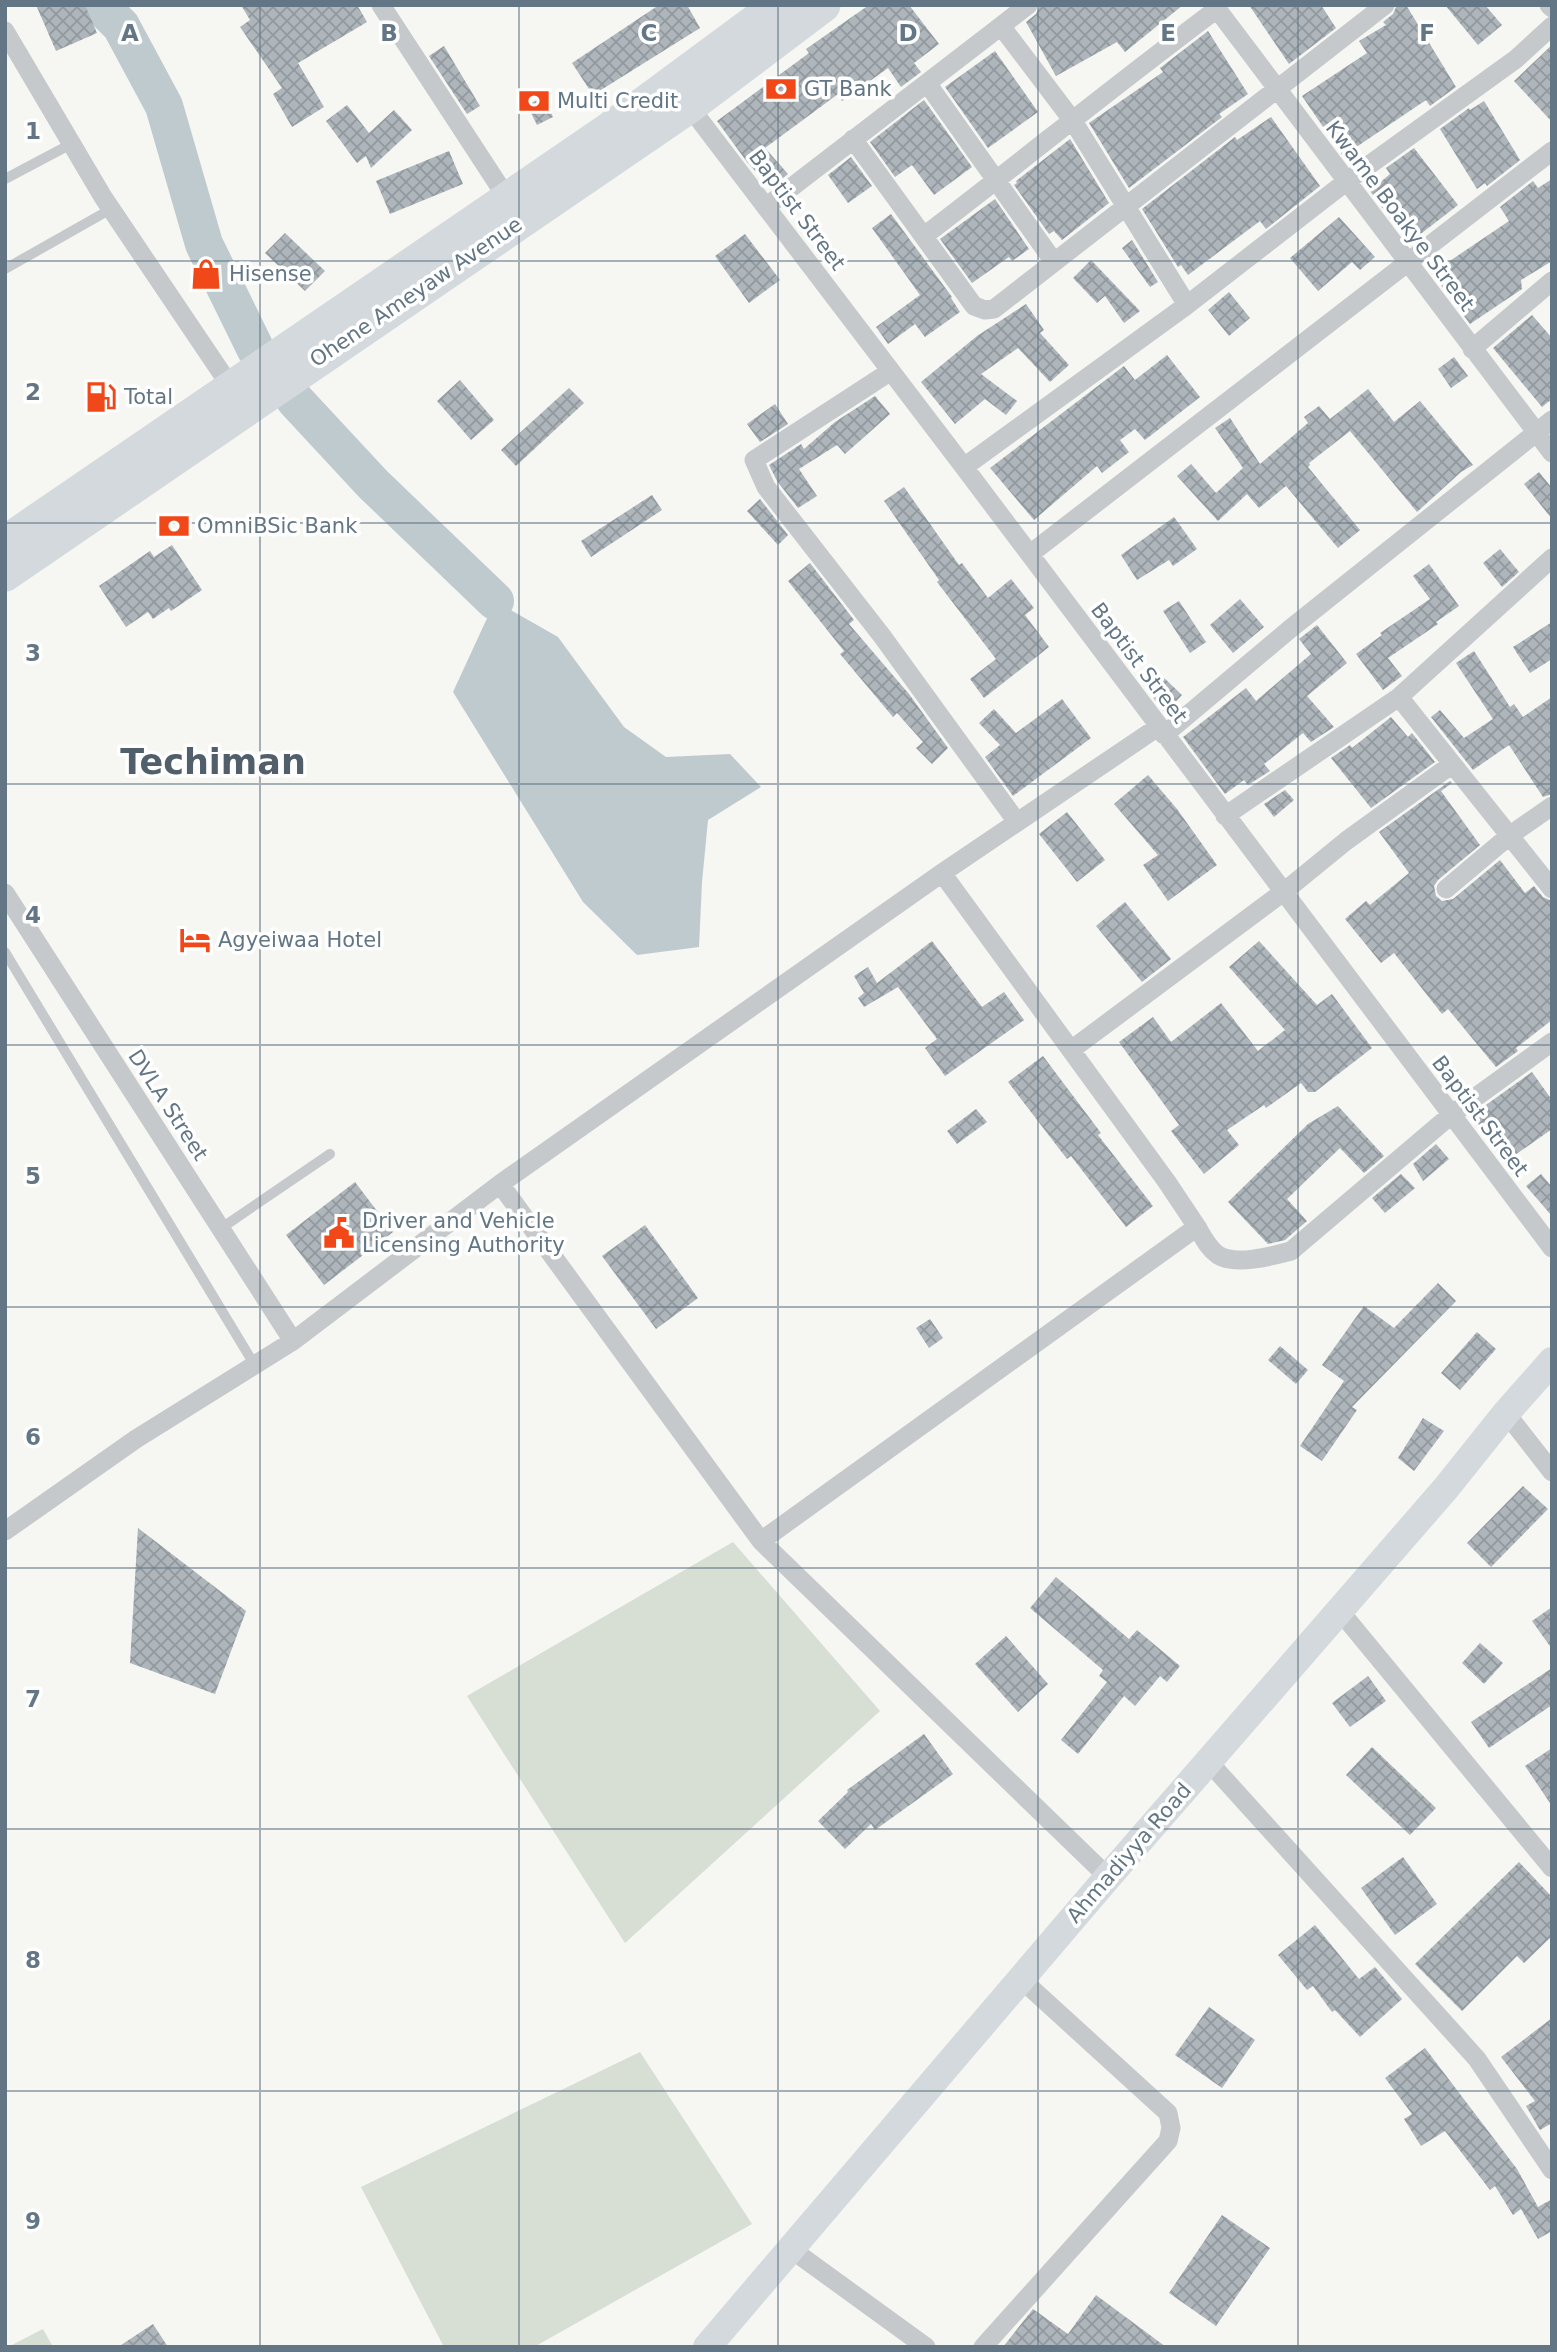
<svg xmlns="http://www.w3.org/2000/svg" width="1557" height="2352" viewBox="0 0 1557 2352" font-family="'DejaVu Sans',sans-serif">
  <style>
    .park { fill: #d7ded3 }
    .water { fill: #bfcacf }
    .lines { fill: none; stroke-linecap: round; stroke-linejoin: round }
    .river { stroke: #bfcacf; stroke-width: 38 }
    .building { fill: url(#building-cross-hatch) }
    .lane { stroke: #c5c9cc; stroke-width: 10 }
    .street { stroke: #c5c9cc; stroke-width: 19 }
    .secondary { stroke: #d3d9dd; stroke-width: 28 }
    .highway { stroke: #d3d9dd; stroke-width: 35 }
    .grid { fill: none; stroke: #627685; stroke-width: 2; stroke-opacity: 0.55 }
    .labels { text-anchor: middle; stroke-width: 7; stroke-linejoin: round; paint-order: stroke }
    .poi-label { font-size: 21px; fill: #627685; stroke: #fff; text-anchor: start }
    .street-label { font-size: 21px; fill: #627685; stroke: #fff }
    .town-label { font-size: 35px; font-weight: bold; fill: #515f6a; stroke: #fff }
    .grid-label { font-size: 23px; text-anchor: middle; font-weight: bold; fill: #627685; stroke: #fff; stroke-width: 7; stroke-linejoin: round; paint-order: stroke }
  </style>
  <defs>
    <pattern id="building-cross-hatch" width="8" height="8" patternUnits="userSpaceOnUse" patternTransform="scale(1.75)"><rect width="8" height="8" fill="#aeb6bb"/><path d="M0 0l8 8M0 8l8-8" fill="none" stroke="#91999e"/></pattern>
  </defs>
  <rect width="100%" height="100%" fill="#f6f6f2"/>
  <!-- park -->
  <path class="park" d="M733,1542l147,169 -255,232 -158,-247z
    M640,2052l112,172 -218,123h-90l-83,-160z
    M43,2329l10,18h-45z"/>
  <!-- water -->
  <path class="water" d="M495,601l63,36 66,90 42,30 64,-3 31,33 -53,33 -6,62 -3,65 -62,8 -54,-53 -130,-210z"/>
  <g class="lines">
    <!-- river -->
    <path class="river" d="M100,5l21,21 43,80 40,138 52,106
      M295,400l78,84 122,117"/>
  </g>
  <!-- building -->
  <path class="building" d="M36,5h49l12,28 -41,18z
    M241,5h116l10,17 -69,41 26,44 -32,20 -19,-33 9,-6 -42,-61 10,-7z
    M659,5h28l13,23 -107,67 -21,-32z
    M869,5h40l30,39 -25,19 7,9 -20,15 -13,-19 -46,33 -4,-7 -73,54 23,26 -17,14 -24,-26 -30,-41 92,-68 -3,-4z
    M1040,5h143l-58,47 -8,-10 -61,34 -30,-54 10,-8z
    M1249,5h72l15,23 -47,36z
    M1397,5h9l50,82 -26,19 -4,-6 -83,56 -41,-60 65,-43 -8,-12 27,-16 -3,-3 10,-8z
    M1445,5h40l17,20 -24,20z
    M1208,31l40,63 -29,20 3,3 -93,71 -40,-65 74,-51 -3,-4z
    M1552,45v77l-38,-41z
    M444,46l36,60 -13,8 -38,-58z
    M995,51l43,61 -50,36 -43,-61z
    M544,97l9,20 -16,8 -10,-20z
    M924,100l48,67 -38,28 -22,-30 -17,12 -25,-35z
    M1484,101l36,59 -33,26 -2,-3 -8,6 -37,-60 29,-21 1,2z
    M347,105l22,28 25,-23 18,20 -41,38 -5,-12 -9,7 -31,-42z
    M1271,117l49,69 -54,43 -6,-8 -72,54 -7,-10 -3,2 -36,-58 93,-72 2,3z
    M1070,139l39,64 -47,37 -8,-9 -5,3 -35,-49 3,-2 -1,-2z
    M1414,148l44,57 -49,38 -39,-52 20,-17 -4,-6z
    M449,151l14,33 -73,30 -14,-33z
    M851,157l21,29 -24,17 -20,-28z
    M1552,179v82l-31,19 1,9 -52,35 -38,-51 77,-52 -9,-14 33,-26 5,7z
    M995,199l34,50 -17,12 -3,-4 -37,26 -32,-44z
    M891,214l61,83 -1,1 9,14 -35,25 -10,-13 -27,20 -12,-17 44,-32 -48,-67z
    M1339,217l36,40 -15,13 -8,-8 -34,29 -28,-33z
    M285,233l40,38 -20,20 -40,-38z
    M745,234l35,46 -31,23 -34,-47z
    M1132,240l26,42 -8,5 -28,-39z
    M1091,260l49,51 -16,12 -19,-27 -8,7 -24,-25z
    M1229,292l21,26 -21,18 -21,-26z
    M1026,304l18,26 -4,3 29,32 -19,17 -32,-34 -37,26 36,27 -11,14 -21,-16 -30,25 -34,-42 56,-46z
    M1532,315l20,23v61l-10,8 -49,-59z
    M1167,355l33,42 -55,43 -10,-11 -15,11 9,12 -27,21 -5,-7 -63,54 -44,-52 134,-102 11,14z
    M1454,357l14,19 -17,12 -13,-19z
    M460,380l34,40 -23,20 -34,-39z
    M569,388l15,15 -68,63 -15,-16z
    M1368,389l26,33 26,-21 53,64 -12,7 -44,40 -67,-81 -41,32 1,2 -2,2 52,63 -22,18 -52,-62 -27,22 -12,-14 -29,27 -41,-45 14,-12 25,29 27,-25 -28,-40 15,-10 30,46 48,-41 -4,-6 15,-11 11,13z
    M875,396l15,18 -45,40 -8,-9 -38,24 18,27 -19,12 -21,-27 -8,-16 32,-21 3,5 31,-27z
    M775,404l13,20 -28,18 -13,-18z
    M1539,472l13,16v31l-28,-35z
    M904,487l55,78 3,-2 26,35 23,-19 23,29 -9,7 24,32 -65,51 -14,-19 26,-20 -59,-77 2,-2 -55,-79z
    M652,495l10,15 -71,47 -10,-16z
    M760,499l28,36 -10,10 -31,-34z
    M1174,517l23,32 -24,17 -4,-6 -32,20 -16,-25z
    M172,545l30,45 -31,21 -2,-3 -16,11 -5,-7 -22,15 -27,-41 51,-35 4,6z
    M1500,549l19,23 -17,15 -19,-24z
    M810,563l44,57 -5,4 60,70 39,54 -16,16 -16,-16 7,-6 -26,-29 -4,4 -53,-63 4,-3 -56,-70z
    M1429,564l30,42 -23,16 2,2 -50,34 14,18 -19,14 -27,-36 26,-19 -2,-2 50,-34 -17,-23z
    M1240,599l24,28 -31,26 -23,-28z
    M1179,601l27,41 -16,11 -27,-42z
    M1552,622v37l-22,14 -17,-26z
    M1317,625l30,38 -40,33 27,31 -23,15 -8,-9 -39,31 6,7 -22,14 -4,-5 -19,14 -42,-57 63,-49 10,13 55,-47 -12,-15z
    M1474,651l36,56 4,-3 9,13 29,-20v97l-9,3 -34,-52 -36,25 -42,-53 9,-7 24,28 29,-19 -37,-56z
    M1162,676l20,19 -17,18 -17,-22z
    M1062,699l29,39 -78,58 -28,-39 15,-12 -21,-22 15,-14 22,24z
    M1391,717l17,20 4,-4 23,29 -64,46 -40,-50 19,-13 2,3z
    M1148,775l29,34 40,56 -49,36 -25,-36 15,-10 -44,-51z
    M1450,781l2,2 -11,8 39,54 -42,35 -4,6 2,10 6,5 11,-2 47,-39 25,33 9,-7 9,11 9,4v119l-36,28 2,3 -22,16 -48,-58 -6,5 -48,-61 -13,10 -36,-44 21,-18 4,4 39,-32 -30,-41z
    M1285,790l9,10 -20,17 -10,-13z
    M1067,812l38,48 -28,22 -38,-48z
    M1125,902l46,57 -29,23 -46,-56z
    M932,941l50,66 22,-15 20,28 -79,56 -20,-28 12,-9 -39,-52 -34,20 -6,-9 6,-5 -10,-17 14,-9 9,16z
    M1259,941l58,64 15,-11 40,54 -57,44h-7l-7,-9 -35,25 -2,-3 -37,25 12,15 -35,29 -33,-43 8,-6 -60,-83 34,-25 18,25 50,-39 37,48 27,-21 -56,-63z
    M1043,1056l58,77 -3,2 55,71 -27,21 -55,-71 -4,3 -59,-77z
    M1532,1072l20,28v29l-47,33 -33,-47z
    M1338,1106l46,50 -20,17 -24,-25 -53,51 20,22 -22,19 -17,4 -40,-42 80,-78z
    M976,1109l11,13 -30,22 -10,-13z
    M1436,1144l13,15 -26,22 -10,-17z
    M1401,1174l14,14 -30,25 -13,-15z
    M1541,1174l11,13v29l-26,-30z
    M355,1182l38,50 -69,53 -38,-50z
    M645,1225l53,73 -42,31 -54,-73z
    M1438,1283l18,18 -104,106 5,3 -35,51 -22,-15 44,-65 -22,-16 42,-59 30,22z
    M930,1319l13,19 -14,10 -13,-20z
    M1477,1332l19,17 -36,41 -19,-17z
    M1280,1346l28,24 -12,14 -28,-24z
    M1423,1418l21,13 -30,40 -16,-13z
    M1523,1486l25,23 -57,58 -24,-24z
    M138,1528l108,83 -31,83 -85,-31z
    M1056,1577l73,62 8,-9 43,36 -13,16 -7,-6 -25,30 -11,-10 -46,58 -17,-14 46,-58 -8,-6 4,-6 -73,-62z
    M1552,1607v42l-20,-28z
    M1006,1636l42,48 -30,28 -43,-48z
    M1480,1643l23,20 -19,21 -22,-21z
    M1552,1668v37l-63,43 -18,-26z
    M1368,1676l18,25 -36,26 -18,-24z
    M924,1734l29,40 -78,56 -4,-6 -26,25 -27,-28 30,-29 -1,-2z
    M1372,1747l64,61 -26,27 -64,-60z
    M1552,1748v58l-27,-40z
    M1403,1857l34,47 -42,31 -34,-47z
    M1519,1862l33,35v39l-28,27 -7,-7 -55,55 -47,-47z
    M1315,1925l44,54 16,-12 27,32 -42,38 -25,-27 -3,2 -19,-26 -6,4 -29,-35z
    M1209,2007l46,33 -33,48 -47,-33z
    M1552,2018v105l-12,7 -14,-24 9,-5 -34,-44z
    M1425,2048l92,121 21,38 14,-8v32l-14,8 -17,-30 -8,6 -18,-29 -5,4 -45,-59 -24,15 -17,-27 8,-5 -27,-36z
    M1222,2215l48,33 -54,78 -47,-33z
    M1096,2295l70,52h-163l30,-38 35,25z
    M153,2324l15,23h-50z"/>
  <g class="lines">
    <!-- lane -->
    <path class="lane" d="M5,179l68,-36
      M5,269l106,-60
      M5,952l249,412
      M220,1229l110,-75"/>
    <!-- street -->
    <path class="street" d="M381,5l126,193
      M1214,5l338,448
      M1549,5l3,3
      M1001,26l27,-21
      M5,31l98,166 128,190
      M927,83l127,179
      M689,106l275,361 588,781
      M853,139l121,167 11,4 9,-1 391,-304
      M766,207l235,-181 72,95 114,184
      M924,236c98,-75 194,-153 293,-227
      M1472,349l80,-68
      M891,371l-137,89 12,27 116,149 135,186
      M964,467l223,-162 160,-124 169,-122 36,-33
      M1030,554l522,-403
      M1399,697l153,192
      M1164,735l126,-106 262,-209
      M1225,816l174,-119 153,-139
      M1446,889l63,-53 43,-30
      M5,893l288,448
      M1071,1050l215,-160 60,-49 105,-76
      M1197,1227c6,10 11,21 21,28 17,11 54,1 73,-4l160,-136 101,-73
      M1506,1413l46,59
      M5,1531l131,-92 157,-98 207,-157
      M761,1541l436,-314 -30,-45 -225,-309
      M1339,1610l213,258
      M1208,1761l269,298 75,111
      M1108,1877l-347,-336 -261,-357 442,-311 216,-146
      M791,2249l135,98
      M983,2347l185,-206 3,-13 -3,-15 -147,-134"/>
    <!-- secondary -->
    <path class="secondary" d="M707,2347l401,-470 338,-389 60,-75 46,-52"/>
    <!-- highway -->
    <path class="highway" d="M5,543l601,-411 172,-127
      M5,574l684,-468 134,-101"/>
  </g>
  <!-- grid -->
  <path class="grid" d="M260,5v2342M519,5v2342M778,5v2342M1038,5v2342M1298,5v2342M5,261h1547M5,523h1547M5,784h1547M5,1045h1547M5,1307h1547M5,1568h1547M5,1829h1547M5,2091h1547"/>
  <!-- icons -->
  <defs>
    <symbol id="bank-bare" viewBox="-9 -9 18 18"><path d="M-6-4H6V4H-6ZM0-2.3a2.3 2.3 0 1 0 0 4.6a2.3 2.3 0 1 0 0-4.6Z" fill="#f04818" stroke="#fff" stroke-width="2.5" paint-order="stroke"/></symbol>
    <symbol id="shop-bare" viewBox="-9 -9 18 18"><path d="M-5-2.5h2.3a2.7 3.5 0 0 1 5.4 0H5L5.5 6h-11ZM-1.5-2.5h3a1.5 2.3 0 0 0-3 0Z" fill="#f04818" stroke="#fff" stroke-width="2.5" paint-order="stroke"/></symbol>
    <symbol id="fuel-bare" viewBox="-9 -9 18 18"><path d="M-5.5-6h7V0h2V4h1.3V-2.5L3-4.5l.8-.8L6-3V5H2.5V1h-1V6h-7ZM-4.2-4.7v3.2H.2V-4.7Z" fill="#f04818" stroke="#fff" stroke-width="2.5" paint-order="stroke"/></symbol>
    <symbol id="hotel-bare" viewBox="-9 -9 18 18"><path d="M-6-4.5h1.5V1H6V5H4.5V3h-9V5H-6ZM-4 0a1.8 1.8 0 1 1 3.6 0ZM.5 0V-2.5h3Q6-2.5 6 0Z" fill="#f04818" stroke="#fff" stroke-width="2.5" paint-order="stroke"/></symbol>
    <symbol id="civic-bare" viewBox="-9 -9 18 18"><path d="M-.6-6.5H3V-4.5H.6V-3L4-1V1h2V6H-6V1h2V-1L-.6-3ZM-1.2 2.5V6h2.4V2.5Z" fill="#f04818" stroke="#fff" stroke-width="2.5" paint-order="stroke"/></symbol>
  </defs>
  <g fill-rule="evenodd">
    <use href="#bank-bare" x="759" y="67" width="44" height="44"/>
    <use href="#bank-bare" x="512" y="79" width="44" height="44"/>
    <use href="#shop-bare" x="184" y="252" width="44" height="44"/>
    <use href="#fuel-bare" x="79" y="375" width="44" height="44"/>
    <use href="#bank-bare" x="152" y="504" width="44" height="44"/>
    <use href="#hotel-bare" x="173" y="918" width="44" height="44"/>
    <use href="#civic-bare" x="317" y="1211" width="44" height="44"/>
  </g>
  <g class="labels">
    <!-- poi labels -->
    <g class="poi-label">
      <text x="804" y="96">GT Bank</text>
      <text x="557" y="108">Multi Credit</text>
      <text x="229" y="281">Hisense</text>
      <text x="124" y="404">Total</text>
      <text x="197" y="533">OmniBSic Bank</text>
      <text x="218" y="947">Agyeiwaa Hotel</text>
      <text x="362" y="1228">Driver and Vehicle<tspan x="362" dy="24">Licensing Authority</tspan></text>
    </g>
    <!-- street labels -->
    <g class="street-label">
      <text transform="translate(797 210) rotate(53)" y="7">Baptist Street</text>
      <text transform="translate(1400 216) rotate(53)" y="7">Kwame Boakye Street</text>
      <text transform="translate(416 292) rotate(-34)" y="7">Ohene Ameyaw Avenue</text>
      <text transform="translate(1139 663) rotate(53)" y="7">Baptist Street</text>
      <text transform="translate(168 1105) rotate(57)" y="7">DVLA Street</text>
      <text transform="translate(1480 1116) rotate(53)" y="7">Baptist Street</text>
      <text transform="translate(1129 1853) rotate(-49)" y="7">Ahmadiyya Road</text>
    </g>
    <!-- town labels -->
    <g class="town-label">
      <text x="213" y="774">Techiman</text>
    </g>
  </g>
  <g class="grid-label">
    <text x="130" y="41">A</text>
    <text x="389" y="41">B</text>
    <text x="649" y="41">C</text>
    <text x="908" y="41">D</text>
    <text x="1168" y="41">E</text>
    <text x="1427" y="41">F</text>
    <text x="33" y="139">1</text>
    <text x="33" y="400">2</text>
    <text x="33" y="661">3</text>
    <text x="33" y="923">4</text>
    <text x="33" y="1184">5</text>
    <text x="33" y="1445">6</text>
    <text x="33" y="1707">7</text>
    <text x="33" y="1968">8</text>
    <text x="33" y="2229">9</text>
  </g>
  <!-- border -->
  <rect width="1557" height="2352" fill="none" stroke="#627685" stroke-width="14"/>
</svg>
